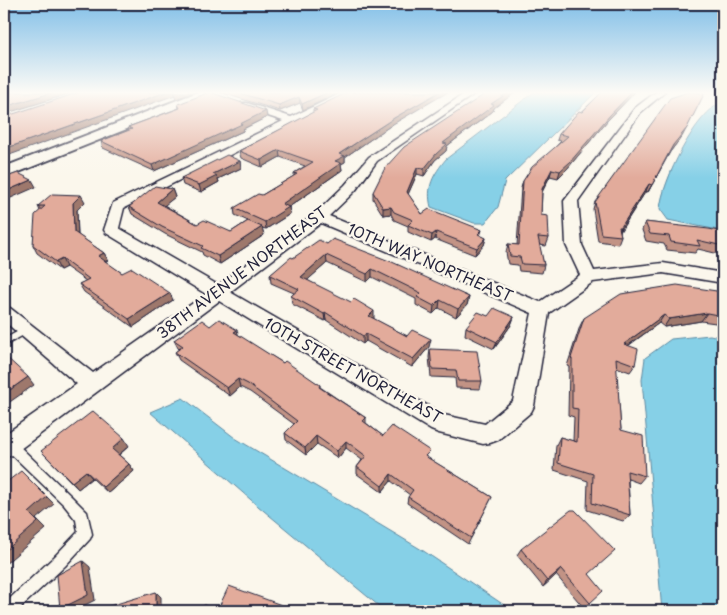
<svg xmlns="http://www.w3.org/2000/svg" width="727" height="615" viewBox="0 0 727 615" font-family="'Playpen Sans',sans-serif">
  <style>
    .water { fill: #86d0e7; stroke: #5e8aa2 }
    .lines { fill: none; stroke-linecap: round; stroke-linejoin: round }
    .lane-casing { stroke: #22223b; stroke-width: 3 }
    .street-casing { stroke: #22223b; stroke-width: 3 }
    .secondary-casing { stroke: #22223b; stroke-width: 4 }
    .lane { fill: #fbf7ec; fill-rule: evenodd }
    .street { fill: #fbf7ec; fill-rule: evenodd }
    .secondary { fill: #fbf7ec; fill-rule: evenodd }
    .wall { fill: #c29385; stroke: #22223b }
    .shaded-wall { fill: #9e786c; stroke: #22223b }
    .building { fill: #e2ab9b; stroke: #22223b }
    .labels { text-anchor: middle; stroke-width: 5; stroke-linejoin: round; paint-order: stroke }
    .street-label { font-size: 15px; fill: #22223b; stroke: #fbf7ec }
  </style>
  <rect width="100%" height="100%" fill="#fbf7ec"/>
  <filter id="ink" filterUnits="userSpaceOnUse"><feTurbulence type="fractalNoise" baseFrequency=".02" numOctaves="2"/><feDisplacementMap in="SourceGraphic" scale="10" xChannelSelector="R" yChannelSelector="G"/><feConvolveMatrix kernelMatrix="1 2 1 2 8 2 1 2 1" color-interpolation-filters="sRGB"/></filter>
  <g filter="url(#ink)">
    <!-- water -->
    <path class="water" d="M534,92h62l-91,89 -7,26 -13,16h-11l-43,-16c-5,-20 2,-32 15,-48z
      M723,102v129l-55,-11 -8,-11c2,-27 36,-98 63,-107z
      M710,335l13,3v273h-61l-20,-231 3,-22 26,-19z
      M183,398l52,40 187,112 91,61h-128l-127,-105 -108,-94z"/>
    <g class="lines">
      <defs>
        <path id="lane" d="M26,327l3,1 2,2 -2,2 -25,14v-7z
          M9,439l4,1 59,57 15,15 5,22 -2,5 -25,27 -48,45h-13v-7l51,-48 23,-24 -2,-12 -12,-15 -59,-57 -1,-5 1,-3z"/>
        <path id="street" d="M344,92h11l-231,116 -5,20 99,57 97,-71 30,-29 24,-28 98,-65h10l-100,69 -22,30 -26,25 211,86 40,-27 -14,-30 -2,-44 71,-93 21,-16h9l-24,20 -63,89 4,44 12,26 69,-8 60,10v10l-60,-10 -70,9 -44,31 -15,93 -3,6 -33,28 -8,3 -7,1 -44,-11 -8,-3 -212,-129 -207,154 -8,3v-23l73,-51 -73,-63v-15l6,2 83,65 113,-79 -100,-61 -2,-3 9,-27 170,-82 -42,-14v-4h6l44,14zM321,223l211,90 -19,88 -28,23 -41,-9 -214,-123z"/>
        <path id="secondary" d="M198,92h16l-2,3 -208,83v-11z"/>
      </defs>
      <!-- lane casing -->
      <use href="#lane" class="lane-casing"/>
      <!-- street casing -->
      <use href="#street" class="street-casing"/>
      <!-- secondary casing -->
      <use href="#secondary" class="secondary-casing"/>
      <!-- lane -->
      <use href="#lane" class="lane"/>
      <!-- street -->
      <use href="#street" class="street"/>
      <!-- secondary -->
      <use href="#secondary" class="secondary"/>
    </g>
    <!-- wall -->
    <path class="wall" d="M219,92h121l-37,18 -3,-7 -20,8z
      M602,92h33l-28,29 -40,48 -9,9 -8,-2 -8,16 -1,23 8,23 -3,8 -7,-1 5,20 -2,8 -23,-2 -1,-6 -10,-1 -2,-12 2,-8 9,1 4,-57 2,-7 38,-40 -4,-1 2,-6z
      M178,104l89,13 -24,12v2l-89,40 -51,-23 -2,-7 28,-11 -1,-3 51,-19z
      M494,108l-1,3 -46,35 -1,5 -11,9 -11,16 -7,-2 -9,20 14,20 60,16 -2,6 6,2 -2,7 -9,10 -40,-16 -4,3 -23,-10v-6l-14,-6 -3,-6 -8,1 -10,-16v-7z
      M313,109l80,15 -48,33v5l-4,2 1,6 -53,37 1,7 -24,15 -4,-1 2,7 -44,29 -17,-9 -1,-3 -37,-18 -33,-20 -3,-7 43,-18 3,8 -11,8 33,19 34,8 17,-11 -13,-6 -1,-7 28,-13 32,-19v-3l11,-7 -25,-9 -18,10 -21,-9 -2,-7 74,-38z
      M683,135l-13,17 -22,40 -2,-1 -26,41 1,4 -3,8 -20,-3 -5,-32 2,-7z
      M240,161l1,7 -23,11 1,3 -18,10 -18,-7 -2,-7z
      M85,202l-8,8 1,25 26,18 4,7 -3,2 17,11 51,27 -40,27 -49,-35 -5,-8 7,-3 -20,-14 -6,3 -23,-17 -4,-8 7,-34 -2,-5z
      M645,222l78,10v23l-25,-6 -3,4 -28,-3 -3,-6 -18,-3 -4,-11z
      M327,244l142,53 -2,8 -11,12 -17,-9 -6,6 -17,-9v-6l-44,-22 -5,5 -40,-19 -20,17 67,39 33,17 22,11 -17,20 -46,-26 -3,3 -37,-24 -1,1 -33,-17 -1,-8 3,-3 -23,-10 -1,-8 23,-17z
      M723,292v32l-22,-3 -37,6 -5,-4 -31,23 7,19 -5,7 -14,-5 5,63 24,46 -6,7 -11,-4 2,36 -7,6 -36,-11 1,-29 -34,-11 2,-25 4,-8 13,4 1,-24 -6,-2 1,-48 -2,-1 13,-40 4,-8z
      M514,317l-3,8 -17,24 -29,-14 1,-8z
      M210,326l28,10 82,49v2l46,31v5l17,13 45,22 64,39 -24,47 -61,-41 1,-6 2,-2 -19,-14 -9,11 -25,-18v-7l5,-7 -16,-12 -8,10 -21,-14 -11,11 -20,-15 -1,-7 9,-9 -44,-32 -10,-5 -10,9 -51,-36 -4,-8 4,-3 -1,-1 -4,-8z
      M430,349l52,32 -2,8 -24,-1 -1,-10 -24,-1 -2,-20z
      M129,446l-10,9 10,9 5,7 -26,22 -16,-15 -14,11 -37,-38z
      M521,549l68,25 1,29 -6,5 -28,-33 -13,12 -26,-32z"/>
    <!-- shaded-wall -->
    <path class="shaded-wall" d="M54,92h21l-71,22v-7z
      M166,92h8l1,3 -171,62v-8z
      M177,92h17l-18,7 -2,-6z
      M328,92h12l-37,18 -1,-6z
      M439,92h9l-55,32 -48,33v5l-4,2 1,6 -53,37 1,7 -24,15 -1,-7 17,-18 53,-43 4,-7 55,-36z
      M509,92h7l-22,16 -1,3 -46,35 -1,5 -11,9 -11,16v-7l19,-26 48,-39z
      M632,92h3l-28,29 -40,48 -9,9 2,-7 50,-56z
      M704,94l-21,41 -13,17 -22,40 25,-47z
      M299,97l1,6 -20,8 -1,-6z
      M266,111l1,6 -24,12v2l-89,40 -2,-6z
      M279,150l1,7 -18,10 -1,-7z
      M240,161l1,7 -23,11 1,3 -18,10 -2,-7 14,-11z
      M417,168v6l-11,25 1,-7z
      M552,169l-2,7 -10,20 2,-7z
      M32,180l4,7 -32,14v-9z
      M649,184l-3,7 -28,43 3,-7z
      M172,189l3,8 -15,12 -3,-7z
      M81,195l4,7 -8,8 1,30 -4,-8 -1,-29z
      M391,207v7l-8,1v-7z
      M262,227l2,8 -44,29 -2,-8z
      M436,232l-1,7 -4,3 1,-7z
      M486,238l-2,7 -9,10 2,-7z
      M104,253l4,7 -7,4 -3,-8z
      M326,255l1,8 -25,22 -1,-8z
      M62,259l4,8 -6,3 -4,-8z
      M372,269v8l-5,5v-8z
      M170,293l3,7 -40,27 -4,-8z
      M469,297l-2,8 -11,12 2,-8z
      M440,300l-1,8 -6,6 1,-8z
      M374,311v8l-5,-3z
      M325,312l1,8 -1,1 -1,-7z
      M707,313l-6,8 -37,6 5,-8z
      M664,315l-5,8 -40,29 5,-8z
      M514,317l-3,8 -17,24 3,-7z
      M237,330l2,7 -5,-5z
      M366,334v7l-3,3v-8z
      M431,339l-2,8 -17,20 1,-8z
      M28,377l6,8 -30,21v-12z
      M238,379l2,8 -10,9 -3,-8z
      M316,436l1,8 -11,11 -1,-7z
      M124,438l5,8 -12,10 -5,-7z
      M346,441v7l-8,10 -1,-7z
      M129,464l5,7 -26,22 -5,-6z
      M21,471l33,33 -18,15 10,10 -42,36v-13l25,-39z
      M86,471l6,7 -14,11 -6,-7z
      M391,474v7l-9,11v-6z
      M83,561l7,6 5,33 -22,11h-9l-4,-2z
      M561,569l-5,6 -13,12 4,-6z
      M156,592l5,5v14h-5z"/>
    <!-- building -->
    <path class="building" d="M13,92h41l-50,15v-13z
      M80,92h86l-162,57v-32z
      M210,92l56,19 -26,13h2l-90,41 -51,-24 31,-12 -4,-2 52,-19 -2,-4z
      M236,92h92l-26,12 -3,-7 -20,8z
      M348,92h91l-45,26 -55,36 6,2 -10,5 6,2 -59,41 7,3 -24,15 -31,-14 24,-14 4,1 35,-21 -3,-1 19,-11 -34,-12 -18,10 -22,-9 78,-41 -4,-1z
      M488,92h21l-18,12 3,1 -51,38 4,1 -11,10 -12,15 -7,-1 -10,24 15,22 7,-5 53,21 -4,4 8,4 -9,10 -41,-16 -4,3 -24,-10 5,-5 -19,-8 -3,-5 -8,1 -10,-16 12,-24 19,-21z
      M602,92h30l-22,23 -40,47 -10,9 -8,-2 -10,20 -1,26 7,1 1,22 -11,-1 6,28 -22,-1 -2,-7 -10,-1 -2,-12 11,1 4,-64 9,-14 36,-31 -9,-2 20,-23 3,1z
      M688,92h7l9,2 -17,34 -14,17 -21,40 -3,-1 -28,43h-2l2,9 -20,-2 -6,-32 75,-104z
      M227,155l13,6 -27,13 4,2 -18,9 -18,-7z
      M18,173l14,7 -28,12v-14z
      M155,186l17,3 -15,13 40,22 7,-4 27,12 17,-11 14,6 -44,29 -17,-8 2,-2 -41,-19 -33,-20z
      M52,194l29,1 -8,8 1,29 30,21 -6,3 24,17 10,-5 38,25 -41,26 -50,-35 10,-5 -27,-20 -6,3 -23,-17 2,-30 10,-9h-7z
      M645,222l64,7 14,3v14l-26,-6 3,6 -29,-4 -2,-6 -19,-2z
      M333,239l59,23 77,35 -11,12 -18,-9 -6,6 -17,-9 4,-4 -49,-24 -5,5 -41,-19 -25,22 50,25 3,-3 20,12 -5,5 38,20 5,-6 19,9 -18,20 -47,-25 -3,2 -38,-24 -1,2 -33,-18 8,-7 -29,-14 21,-18 2,1 26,-18 8,4z
      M677,285l46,7v24l-16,-3 -38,6 -5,-4 -40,29 14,5 -3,16 -19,-7 5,72 22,6 2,40 -18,-5 3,44 -38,-12 1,-29 -35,-11 2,-26 17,5 1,-33 -6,-1v-49l-1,-1 13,-40 37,-24z
      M494,308l20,9 -17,25 -31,-15 12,-15 10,4z
      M219,319l18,11 -3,2 49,31 2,-2 35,24 -1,2 47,31 -3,3 20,15 9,-10 38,25 -5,5 67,41 -21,41 -63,-41 5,-7 -22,-16 -9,12 -25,-19 9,-11 -20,-15 -9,10 -21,-15 -11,12 -20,-15 12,-12 -49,-37 -10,-5 -11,9 -52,-36 8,-6 -9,-6 28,-20 8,6z
      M430,349l47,2 5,30h-24l-2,-11 -24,-1z
      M4,355l24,22 -24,17z
      M93,411l31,27 -12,11 17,15 -26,23 -17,-16 -14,11 -31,-31z
      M21,471l26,26 -18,16 9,9 -34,30v-68z
      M571,510h4l40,41 -26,23 14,17 -13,12 -29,-34 -14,12 -26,-32z
      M83,561l5,34 -28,14 -3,-34z
      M229,586l69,25h-97l3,-6 13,6z
      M156,592v19h-63z"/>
  </g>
  <!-- sky -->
  <linearGradient id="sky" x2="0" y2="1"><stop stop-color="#81bfe8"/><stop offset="0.52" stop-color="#fdfbf6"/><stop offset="1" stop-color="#fdfbf6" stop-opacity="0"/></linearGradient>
  <rect width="727" height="178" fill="url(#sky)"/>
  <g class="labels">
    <!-- street labels -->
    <g class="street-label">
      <text transform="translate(430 263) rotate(23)" y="5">10TH WAY NORTHEAST</text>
      <text transform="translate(242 273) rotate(-37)" y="5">38TH AVENUE NORTHEAST</text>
      <text transform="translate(353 371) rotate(29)" y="5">10TH STREET NORTHEAST</text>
    </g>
  </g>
  <!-- margin -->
  <rect width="727" height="615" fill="none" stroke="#fbf7ec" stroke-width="20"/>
  <rect x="10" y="10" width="707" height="595" fill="none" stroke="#22223b" stroke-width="2" filter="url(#ink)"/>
</svg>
